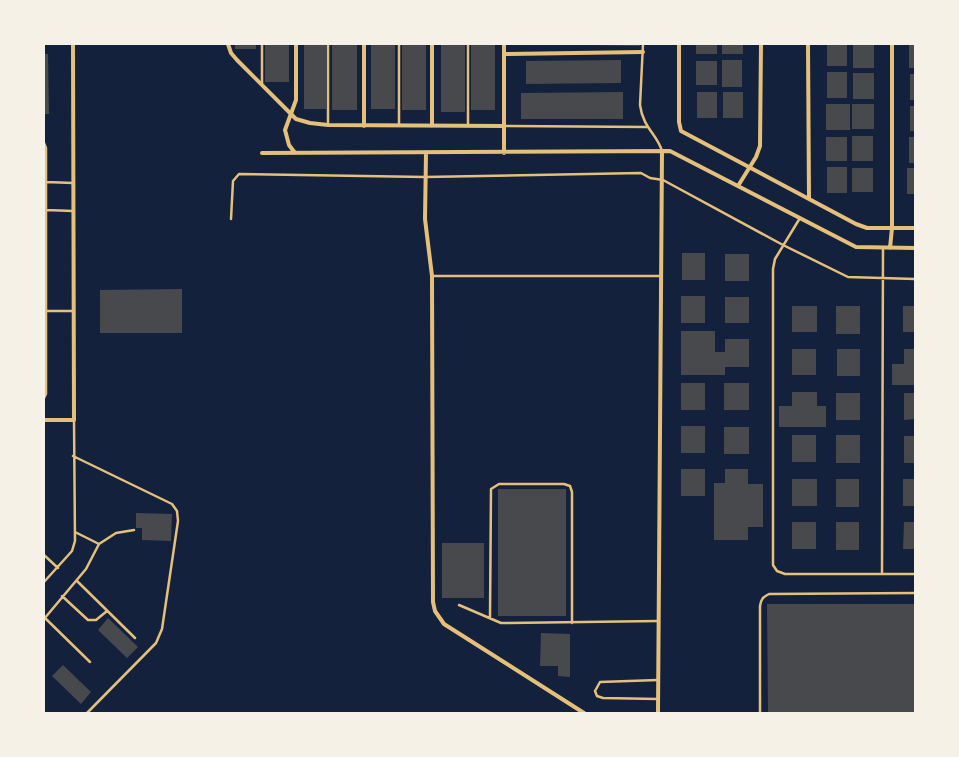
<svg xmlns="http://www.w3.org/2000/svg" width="959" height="757" viewBox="0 0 959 757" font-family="Poppins,sans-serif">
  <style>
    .building { fill: #48494c }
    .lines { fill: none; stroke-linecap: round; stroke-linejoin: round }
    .service { stroke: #e5c07b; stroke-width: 2.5 }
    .minor { stroke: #e5c07b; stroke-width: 4 }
  </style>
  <rect width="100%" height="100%" fill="#14213d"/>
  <!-- building -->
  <path class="building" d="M235,44h21v5h-21z
    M265,44h24v38h-24z
    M304,44h22v65h-22z
    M332,44h25v66h-25z
    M371,44h24v65h-24z
    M402,44h24v66h-24z
    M441,44h24v68h-24z
    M471,44h24v66h-24z
    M537,44h103v2z
    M696,44h21v10h-21z
    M722,44h21v10h-21z
    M827,44h20v22h-20z
    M853,44h21v24h-21z
    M909,44h6v24h-6z
    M44,54h4l1,60h-5z
    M621,60v23l-95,1v-23z
    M722,60h20v27h-20z
    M696,61h21v24h-21z
    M827,72h20v26h-20z
    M853,73h21v26h-21z
    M910,74h5v26h-5z
    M623,92v27h-102v-26z
    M697,92h20v26h-20z
    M723,92h20v26h-20z
    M826,104h24v26h-24z
    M852,104h22v25h-22z
    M910,106h5v25h-5z
    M852,136h21v25h-21z
    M826,137h21v24h-21z
    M909,137h6v26h-6z
    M827,167h20v26h-20z
    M852,168h21v24h-21z
    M907,168h8v26h-8z
    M682,253h23v27h-23z
    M725,254h24v27h-24z
    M182,289v44h-82v-43z
    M681,296h24v27h-24z
    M725,297h24v26h-24z
    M792,306h25v26h-25z
    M836,306h24v28h-24z
    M903,306h12v26h-12z
    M681,331h34v21h10v-13h24v28h-24v8h-44z
    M792,349h24v26h-24z
    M837,349h23v27h-23z
    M904,349h11v36h-23v-21h12z
    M681,383h24v27h-24z
    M724,383h25v27h-25z
    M792,392h25v14h9v21h-47v-21h13z
    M836,393h24v27h-24z
    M904,393h11v26l-11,1z
    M681,426h24v27h-24z
    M724,427h25v27h-25z
    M792,435h24v27h-24z
    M836,435h24v28h-24z
    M904,436h11v27h-11z
    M681,469h24v27h-24z
    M725,469h23v15h15v43h-15v13h-34v-57h11z
    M792,479h25v27h-25z
    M836,479h23v28h-23z
    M903,479h12v27h-12z
    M498,489h68v127h-68z
    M136,513l36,1 -1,27 -29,-1v-12h-6z
    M792,522h24v27h-24z
    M836,522h23v28h-23z
    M904,522h11v27h-12z
    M442,543h42v55h-42z
    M767,604h148v109h-147z
    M108,618l30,29 -11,11 -29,-28z
    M541,633l29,1v43l-12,-1v-10h-18z
    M63,665l28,27 -10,12 -29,-28z"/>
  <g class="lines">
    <!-- service -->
    <path class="service" d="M328,44v81
      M399,44v81
      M468,44v81
      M643,44l-3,61c3,23 17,29 22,46
      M262,83v-39
      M504,126l143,1
      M44,143l2,5v246l-2,4
      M46,182l27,1
      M46,210l27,1
      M800,218l-25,41 -2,10v296l4,6 8,3h130
      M231,219l2,-38 6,-7 186,3 216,-4 9,5 13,2 120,65 65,32 67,2
      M432,276h229
      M44,311h29
      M73,456l99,48 5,7 1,10 -16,108 -6,14 -69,70
      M75,532l24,12 17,-11 18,-3
      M44,555l14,13
      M882,573l1,-325
      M77,581l58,57
      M44,582l28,-31 3,-10 -1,-121
      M62,596l26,24h8l11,-9
      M459,605l42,18 157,-2
      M45,618l45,44
      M490,618l1,-129 8,-5h65l6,2 2,6v131
      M44,619l42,-50 13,-25
      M658,699l-55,-1 -6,-2 -2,-5 5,-9 58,-2
      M760,713v-107c1,-7 3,-9 9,-12l146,-1"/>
    <!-- minor -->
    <path class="minor" d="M228,44l3,9 6,7 59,59 14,4 18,2 176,1
      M364,44v82
      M504,44v109
      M679,44v78l2,9 175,93 11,4h48
      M808,44l1,155
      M504,54l139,-2
      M432,126v-82
      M262,153l408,-2 186,96 59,1
      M295,153l-6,-8 -4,-15 11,-30v-56
      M426,153l-1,66 7,57 1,326 2,9 9,13 140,89
      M738,186l18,-29 4,-11 1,-102
      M890,248l2,-20v-184
      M44,420h30l-1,-376
      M658,713l4,-562"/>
  </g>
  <!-- border -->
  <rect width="959" height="757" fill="none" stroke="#f6f1e7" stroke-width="90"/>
</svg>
